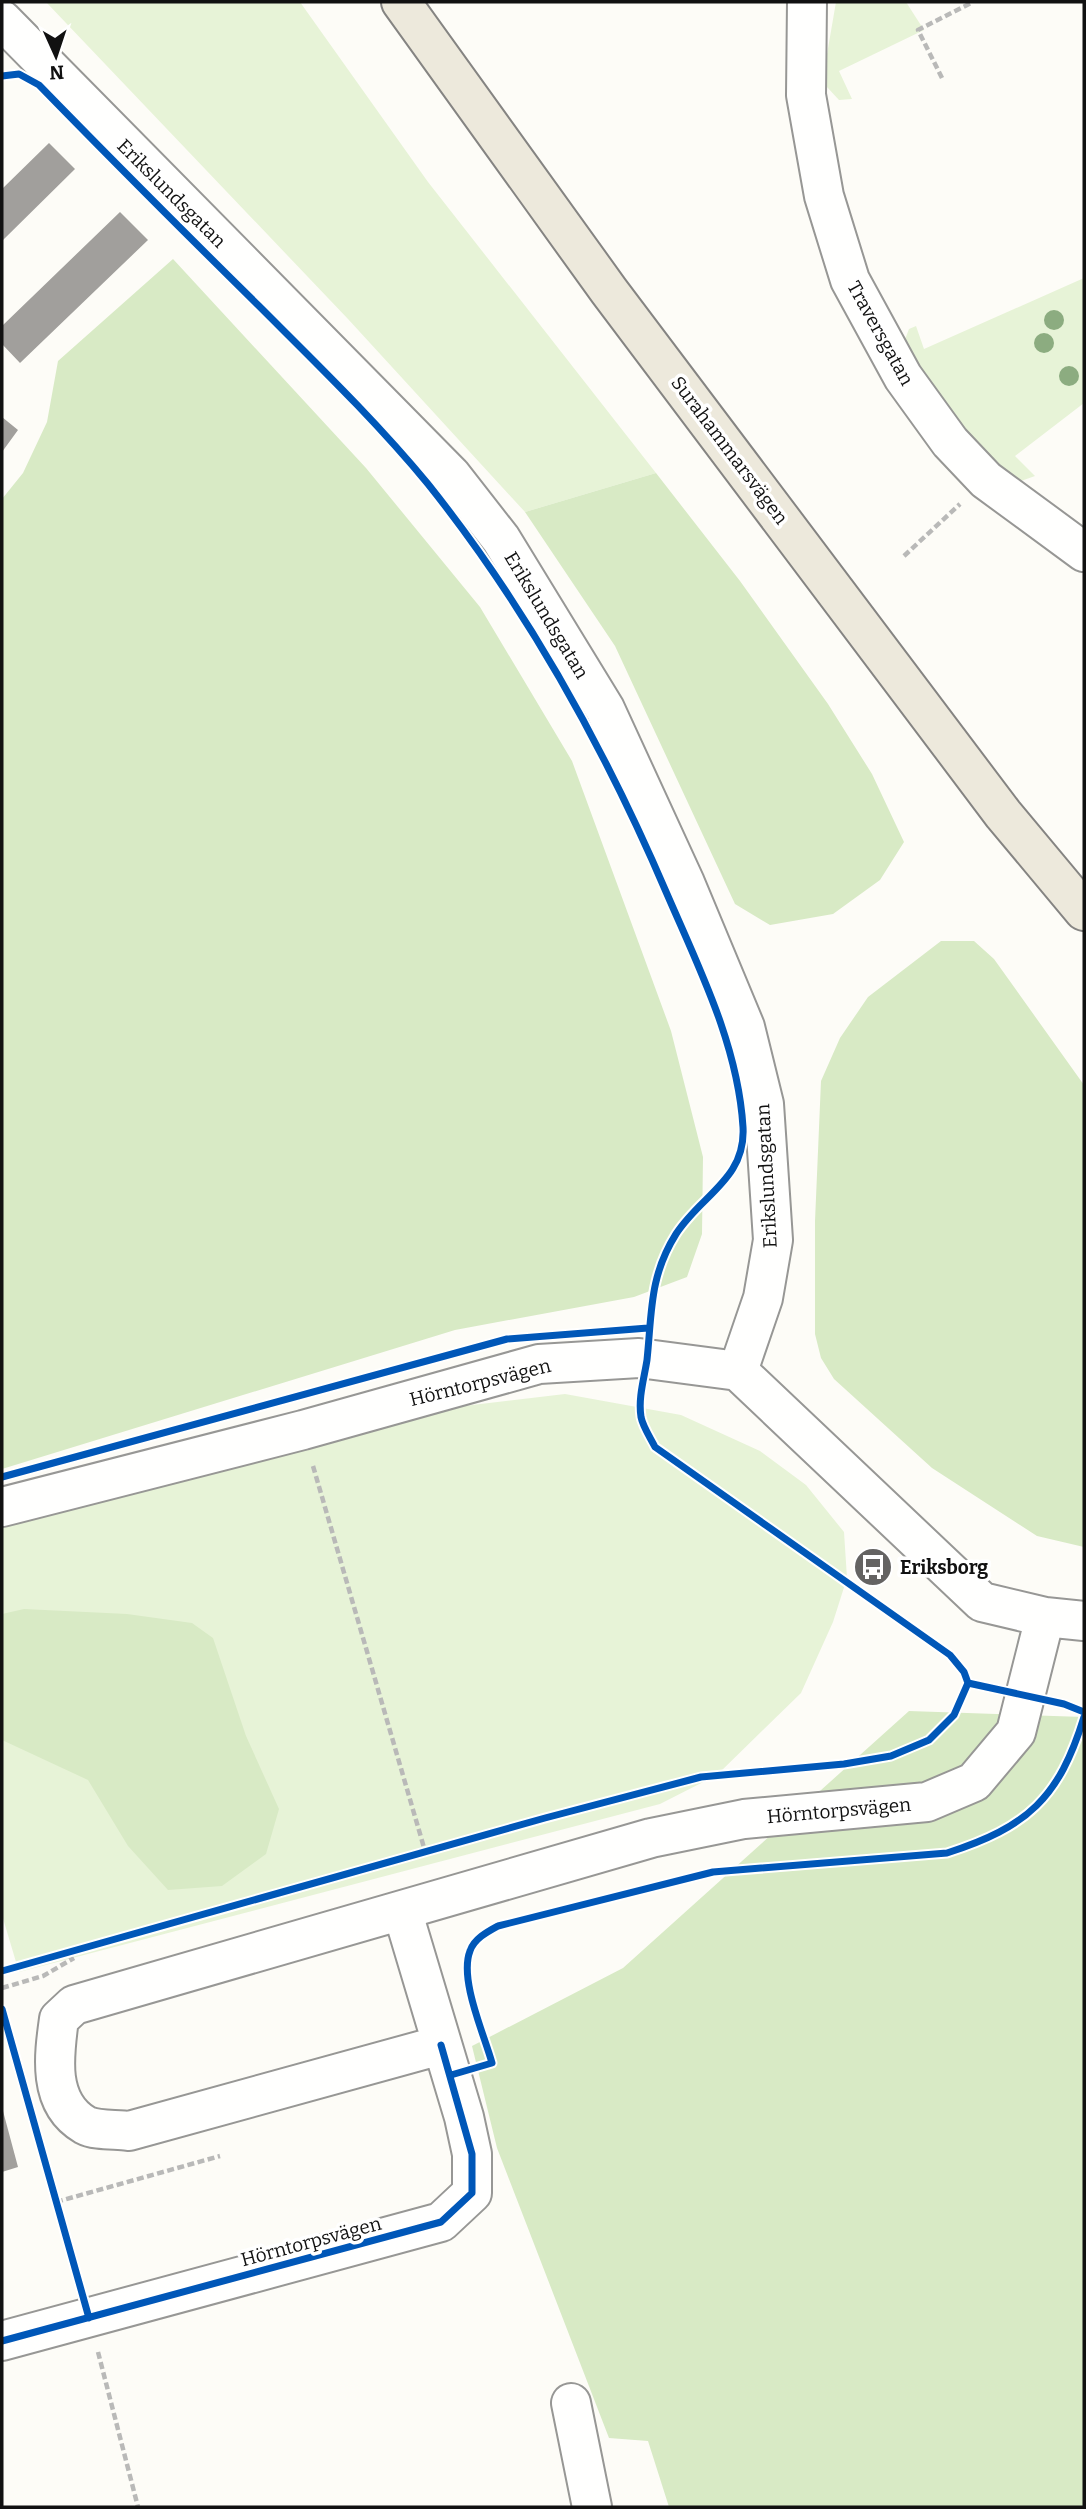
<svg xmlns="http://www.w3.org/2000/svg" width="1086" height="2509" viewBox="0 0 1086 2509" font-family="Bitter,serif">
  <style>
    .green { fill: #e7f3d7 }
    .forest { fill: #d8eac5 }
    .building { fill: #a19f9c }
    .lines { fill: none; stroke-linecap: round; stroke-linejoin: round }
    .minor-casing { stroke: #979795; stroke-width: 42 }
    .major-casing { stroke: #858482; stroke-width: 42 }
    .path { stroke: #b9b9b8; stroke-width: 4.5; stroke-dasharray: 7 3.5; stroke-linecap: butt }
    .minor { stroke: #fffffe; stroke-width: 38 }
    .major { stroke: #ede9dc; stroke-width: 38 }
    .cycleway-casing { stroke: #fff; stroke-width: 11 }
    .cycleway { stroke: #0057b8; stroke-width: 7 }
    .tree { fill: #8cac80 }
    .labels { text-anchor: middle; stroke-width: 7; stroke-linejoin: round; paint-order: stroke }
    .street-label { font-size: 19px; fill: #111; stroke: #fff }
    .poi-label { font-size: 19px; font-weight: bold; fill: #111; stroke: #fff; text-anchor: start }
  </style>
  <rect width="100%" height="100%" fill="#fdfcf7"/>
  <!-- green -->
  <path class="green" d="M46,2h254l128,180 228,291 -131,39 -177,-193z
    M836,2h70l18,28 -85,41 13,28 -13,1 -13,-14v-26z
    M1084,278v125l-69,53 20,20 -14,5 -10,-2 -55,-58 -52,-79 5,-13 7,-3 8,23z
    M565,1394l116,21 79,36 46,34 38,47 3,46 -14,44 -32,71 -84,82 -57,29 -641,168 -17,-57v-387l445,-120z"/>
  <!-- forest -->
  <path class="forest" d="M173,259l193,209 114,139 92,154 99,270 32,126 -1,77 -15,43 -53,20 -179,33 -453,139v-970l21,-26 24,-51 11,-61z
    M656,473l84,108 88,123 44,70 32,68 -24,38 -47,34 -63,11 -35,-21 -120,-258 -90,-134z
    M941,941h33l20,18 90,126v462l-47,-11 -105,-68 -98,-89 -13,-21 -6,-24v-113l6,-140 19,-43 28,-41z
    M24,1609l103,5 65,9 21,15 33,98 33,73 -13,45 -44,32 -54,4 -40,-44 -40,-66 -86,-40v-126z
    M909,1711l175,6v790h-415l-21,-66 -39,-3 -112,-290 -25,-102 151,-78z"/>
  <!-- building -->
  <path class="building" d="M49,143l26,26 -73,72v-52z
    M120,212l28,28 -128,123 -18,-19v-18z
    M2,417l16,13 -16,22z
    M3,2111l15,56 -16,5v-60z"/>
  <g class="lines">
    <defs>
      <path id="minor" d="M807,2l-1,93 18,101 26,84 53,97 47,65 36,38 98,72
        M2,20l449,455 50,64 104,170 80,174 60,144 19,77 9,136 -10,58 -25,73
        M2,1507l301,-77 236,-66 100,-6 99,13 244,231 63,15 39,4
        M441,2045l-312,86c-12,-2 -33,0 -44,-6 -38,-22 -31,-70 -26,-106l15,-14 577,-167 93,-19 183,-17 47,-20 42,-50 29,-115
        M2,2341l439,-119 31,-29v-39l-8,-37 -62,-207
        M571,2403l21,104"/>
      <path id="major" d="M401,2l208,289 394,523 81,97"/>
    </defs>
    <!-- minor casing -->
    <use href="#minor" class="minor-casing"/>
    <!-- major casing -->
    <use href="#major" class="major-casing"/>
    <!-- path -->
    <path class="path" d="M942,78l-24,-48 55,-28
      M904,556l56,-52
      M313,1466l112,385
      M2,1988l41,-12 31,-18
      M56,2202l164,-46
      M98,2352l40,155"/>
    <!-- minor -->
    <use href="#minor" class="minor"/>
    <!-- major -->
    <use href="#major" class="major"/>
    <defs>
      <path id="cycleway" d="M2,76l17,-2 20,11c72,74 146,148 220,221 58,58 117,115 169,178 99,124 177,265 239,410 32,74 71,151 76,233 3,52 -42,68 -67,107 -27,43 -24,79 -29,126 -3,19 -9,38 -6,57 2,10 9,20 14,30l295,208 14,17 4,11 96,21 20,8
        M2,1477l505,-138 141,-11
        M2,1971l543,-153 156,-41 143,-13 47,-8 38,-16 25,-25 14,-32
        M2,2009l87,309
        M451,2075l41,-12c-8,-29 -33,-84 -22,-112 4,-12 17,-19 28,-25l215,-54 234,-19c81,-26 112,-55 137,-136
        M2,2341l439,-119 31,-29v-39l-31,-109"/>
    </defs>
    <!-- cycleway casing -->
    <use href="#cycleway" class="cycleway-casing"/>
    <!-- cycleway -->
    <use href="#cycleway" class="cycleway"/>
  </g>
  <!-- trees -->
  <g class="tree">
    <circle cx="1054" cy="320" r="10"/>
    <circle cx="1044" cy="343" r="10"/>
    <circle cx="1069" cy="376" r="10"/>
  </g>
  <!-- icons -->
  <defs>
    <symbol id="bus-disc" viewBox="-11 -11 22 22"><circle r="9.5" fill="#646362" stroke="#fff"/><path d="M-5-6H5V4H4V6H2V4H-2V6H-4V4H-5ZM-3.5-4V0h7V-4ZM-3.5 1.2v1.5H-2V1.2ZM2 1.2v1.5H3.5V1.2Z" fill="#fff"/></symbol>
  </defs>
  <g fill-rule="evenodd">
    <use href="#bus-disc" x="851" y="1545" width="44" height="44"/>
  </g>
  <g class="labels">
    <!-- street labels -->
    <g class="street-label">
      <text transform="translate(172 193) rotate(45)" y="7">Erikslundsgatan</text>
      <text transform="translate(881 333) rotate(61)" y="7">Traversgatan</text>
      <text transform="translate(730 450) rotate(53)" y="7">Surahammarsvägen</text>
      <text transform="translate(547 615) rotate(59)" y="7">Erikslundsgatan</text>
      <text transform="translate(766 1176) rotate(-93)" y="7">Erikslundsgatan</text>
      <text transform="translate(480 1382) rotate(-14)" y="7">Hörntorpsvägen</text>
      <text transform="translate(839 1810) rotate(-5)" y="7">Hörntorpsvägen</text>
      <text transform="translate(311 2241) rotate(-15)" y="7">Hörntorpsvägen</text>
    </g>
    <!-- poi labels -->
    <g class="poi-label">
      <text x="900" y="1574">Eriksborg</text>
    </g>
  </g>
  <!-- border -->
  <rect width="1086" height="2509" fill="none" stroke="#111111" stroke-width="7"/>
  <!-- north arrow -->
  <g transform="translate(56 56) rotate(177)" stroke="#ffffff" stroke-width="5" paint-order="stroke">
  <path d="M0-5L12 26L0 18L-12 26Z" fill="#111111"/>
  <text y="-10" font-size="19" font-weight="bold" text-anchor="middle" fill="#111111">N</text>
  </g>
</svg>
